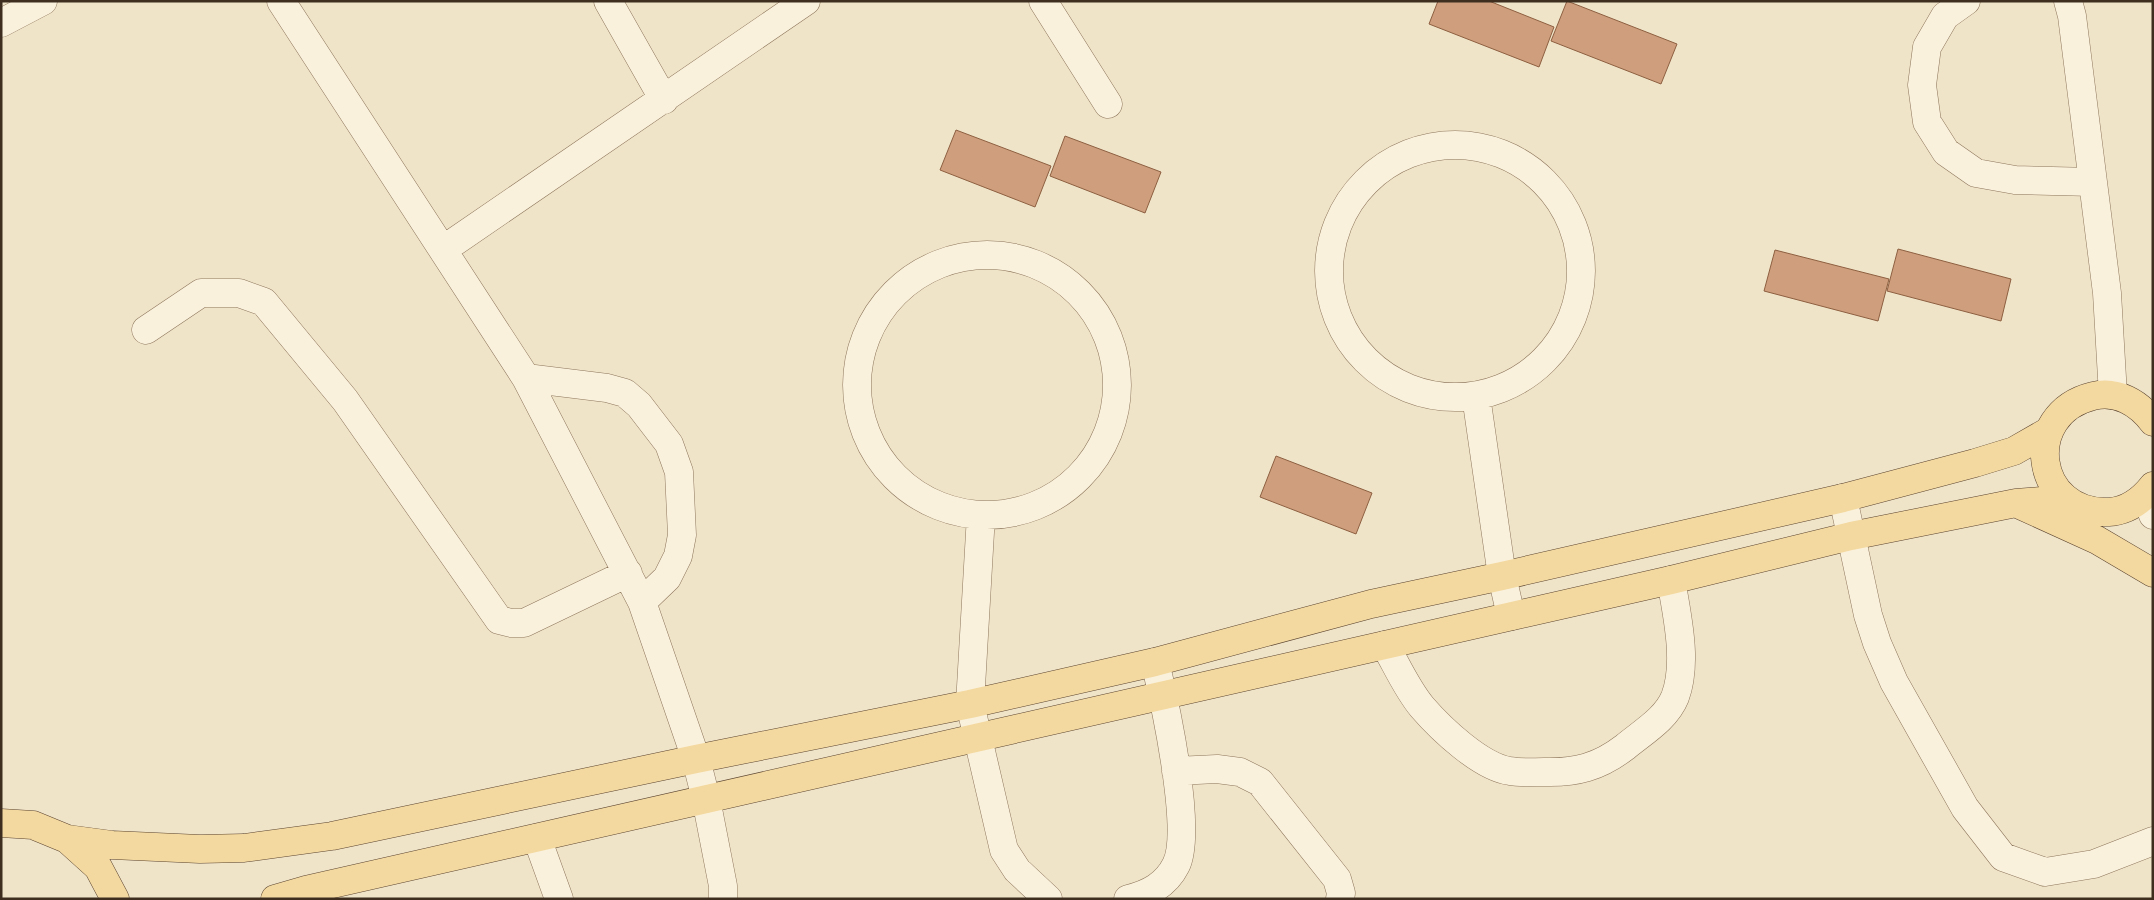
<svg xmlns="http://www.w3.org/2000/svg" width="2154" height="900" viewBox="0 0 2154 900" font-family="'Roboto Serif',serif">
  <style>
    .building { fill: #cf9f7d; stroke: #8d5f41 }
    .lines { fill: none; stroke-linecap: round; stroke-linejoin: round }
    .minor-casing { stroke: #8d765c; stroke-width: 29 }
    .major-casing { stroke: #5b4430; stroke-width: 29 }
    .minor { stroke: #faf1dc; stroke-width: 28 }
    .major { stroke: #f3d9a0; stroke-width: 28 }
  </style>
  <rect width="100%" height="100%" fill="#f0e4c8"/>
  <!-- building -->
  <path class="building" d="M1438,1h51l65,26 -15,40 -110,-43z
    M1567,1l110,43 -16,40 -110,-43z
    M956,130l95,36 -16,41 -95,-37z
    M1065,136l96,36 -16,41 -95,-37z
    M1898,249l113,30 -10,42 -114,-30z
    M1775,250l114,29 -11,42 -114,-30z
    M1276,456l96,37 -16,41 -96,-37z"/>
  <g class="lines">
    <defs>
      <path id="minor" d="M281,1l245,377 116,224 54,157 10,40 17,87v13
        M608,1l56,99
        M1043,1l65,103
        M1966,1l-21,15 -18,31 -5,38 5,37 19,30 30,21 39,7 78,2
        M2068,1l4,15 35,277 6,102
        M1,23l42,-22
        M1329 271a126 126 0 1 1 252 0a126 126 0 1 1-252 0Z
        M444,249l362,-248
        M857 385a130 130 0 1 1 260 0a130 130 0 1 1-260 0Z
        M146,330l55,-37h38l25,9 81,98 154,220 12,3h13l104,-50
        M526,378l81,10 18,5 14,12 30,39 10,28 3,63 -4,21 -11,22 -25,24
        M1476,396l26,180 9,40
        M2146,496l7,19
        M1843,498l25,117 9,28 17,39 71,126 38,49 42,15 49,-8 59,-23
        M981,515l-11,189 34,146 13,20 31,29
        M1385,645c12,21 22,44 37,62 19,22 59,60 88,64 10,2 23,1 34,1 32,1 55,-5 81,-25 18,-15 41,-28 50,-50 13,-34 2,-82 -4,-117
        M1176,771l41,-2 23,3 20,10 77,97 4,14 -1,6
        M537,838l22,61
        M1128,899c21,-5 38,-14 48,-34 17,-34 -11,-162 -21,-203"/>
      <path id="major" d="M2153,422c-14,-19 -36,-32 -60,-26 -73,18 -59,119 16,116 18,-1 33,-12 44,-26
        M2020,505l77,35 56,33
        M1,823l32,2 34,14 31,28 17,32
        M67,839l45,6 88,4 44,-1 88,-12 364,-77 274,-55 185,-42 216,-58 131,-28 341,-78 132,-35 39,-12 35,-20
        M275,899l31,-9 1365,-310 180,-44 165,-33 49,-4"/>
    </defs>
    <!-- minor casing -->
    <use href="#minor" class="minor-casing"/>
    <!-- major casing -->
    <use href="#major" class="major-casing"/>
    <!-- minor -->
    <use href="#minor" class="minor"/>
    <!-- major -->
    <use href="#major" class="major"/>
  </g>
  <!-- border -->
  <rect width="2154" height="900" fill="none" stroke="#3d2e20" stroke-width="5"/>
</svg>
